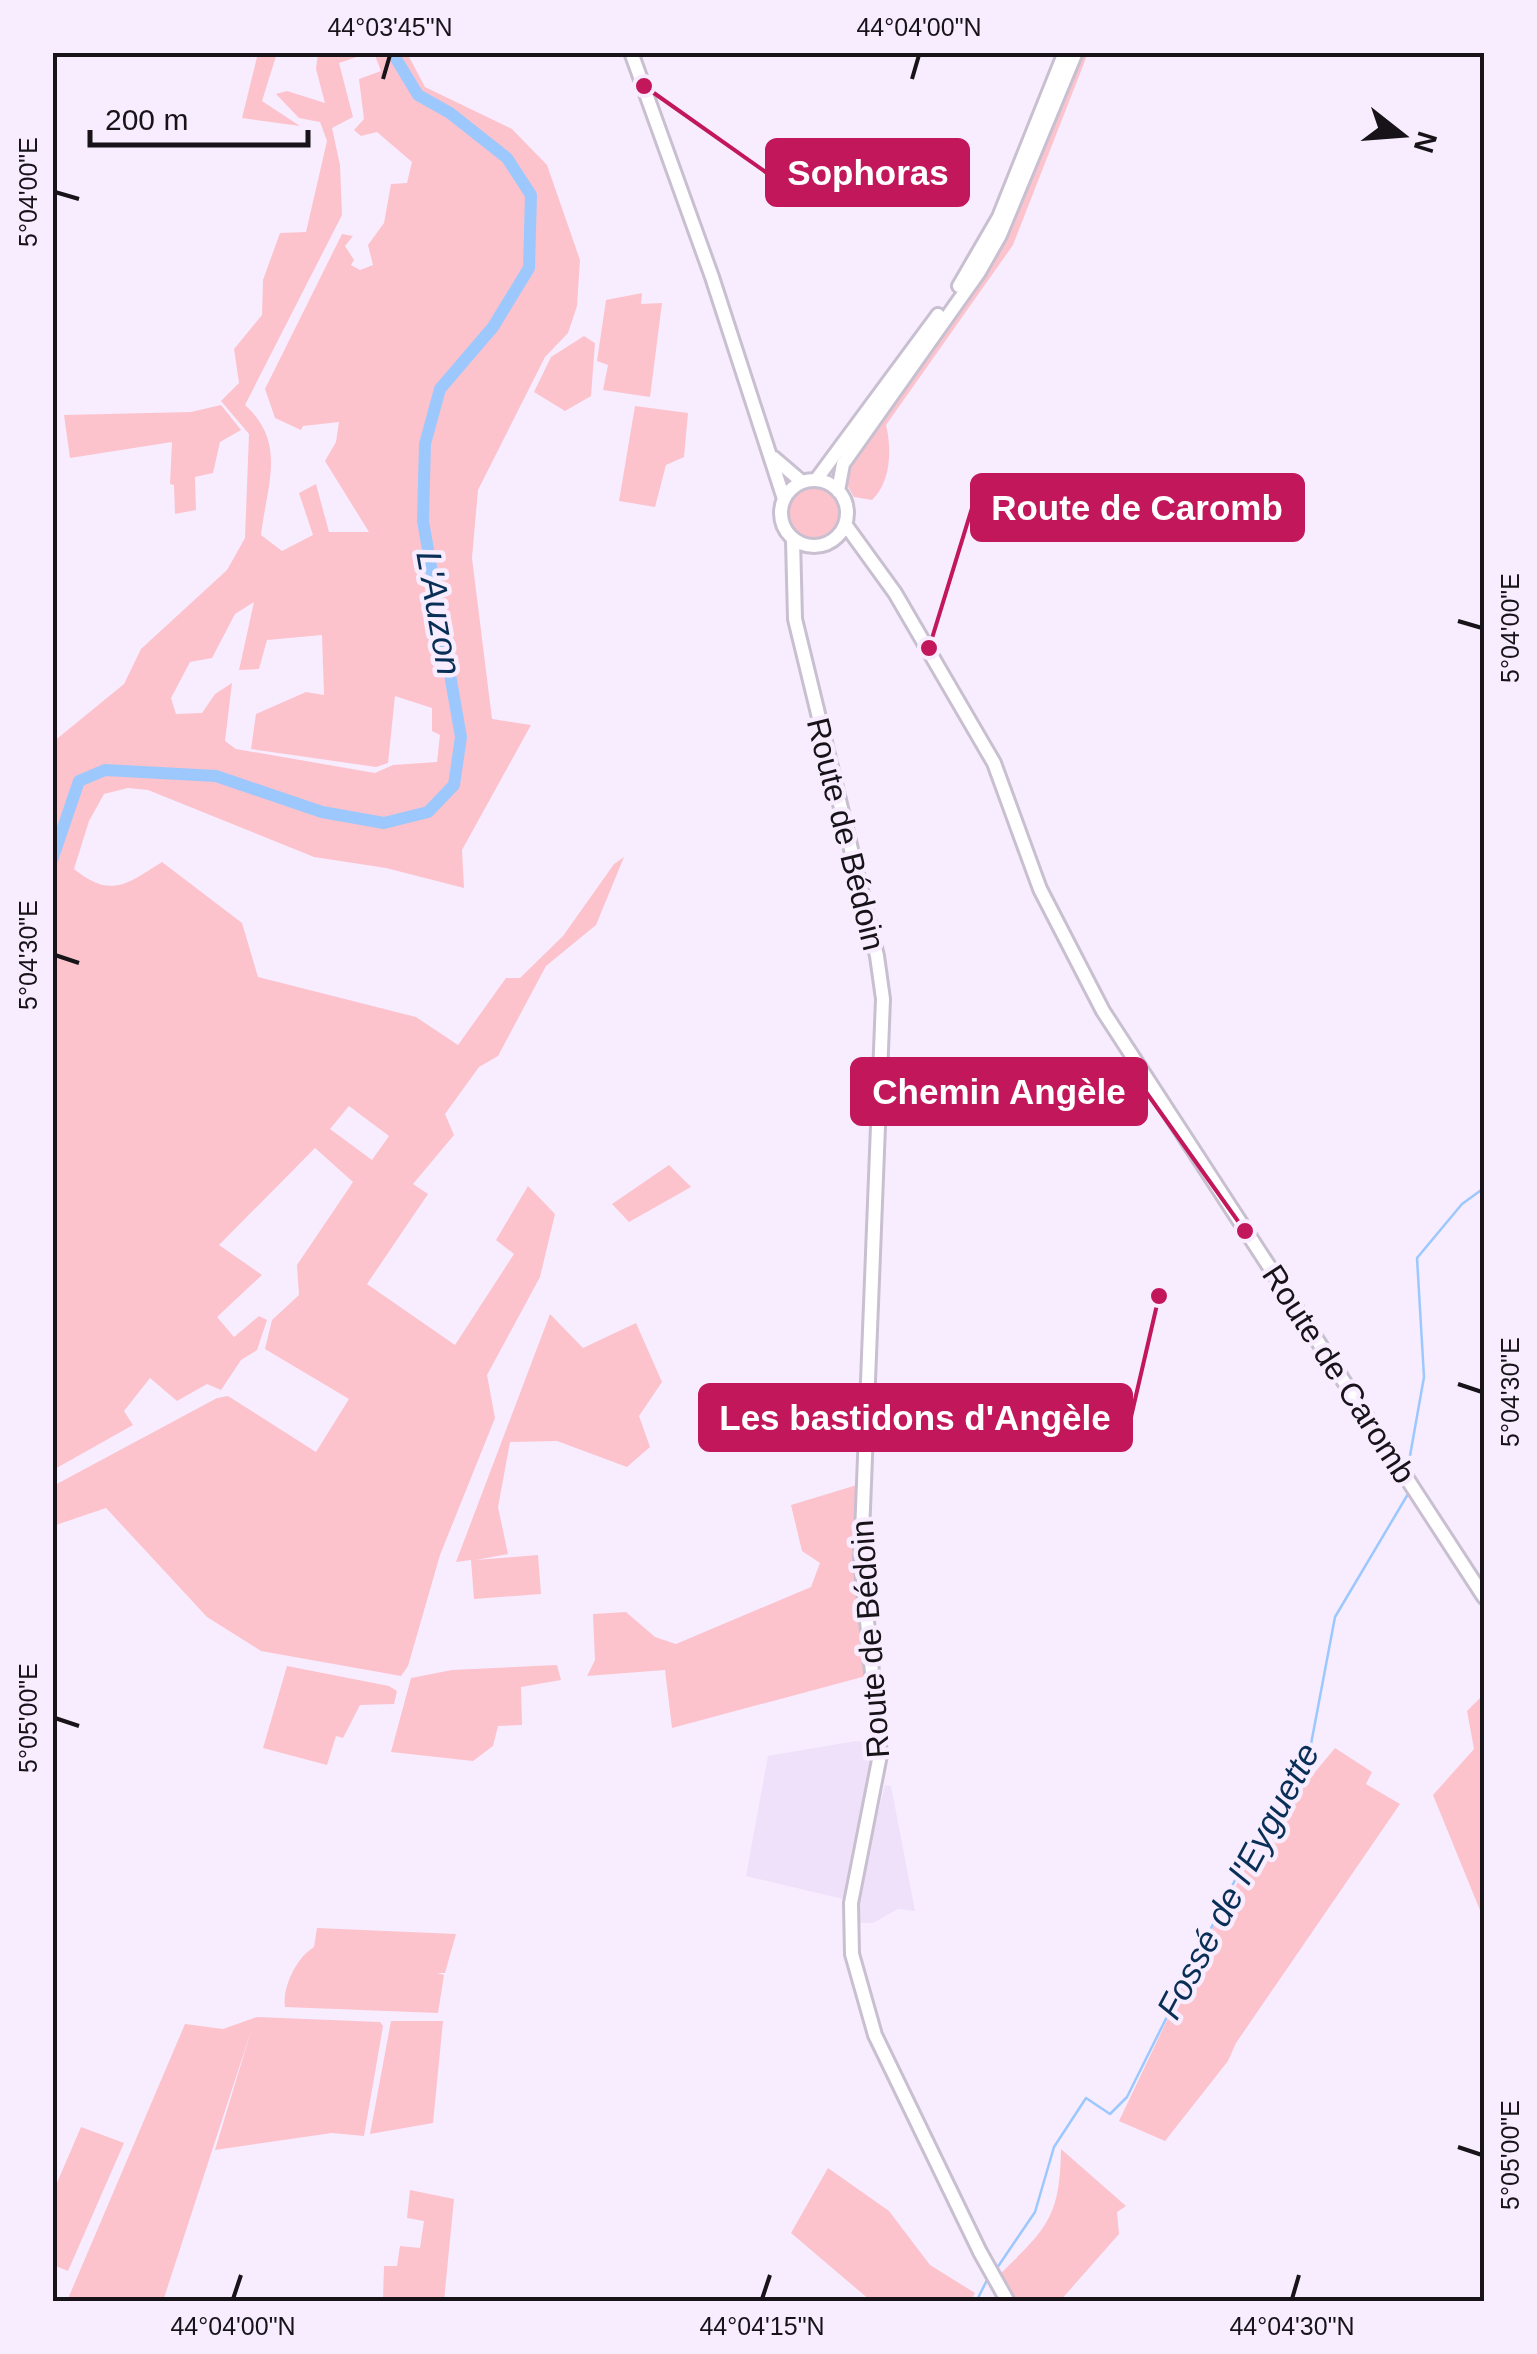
<svg xmlns="http://www.w3.org/2000/svg" width="1537" height="2354" viewBox="0 0 1537 2354" font-family="Helvetica,sans-serif">
  <style>
    .built { fill: #eee1f9 }
    .green { fill: #fcc3cd; fill-rule: evenodd }
    .lines { fill: none; stroke-linecap: round; stroke-linejoin: round }
    .stream { stroke: #9dc8fd; stroke-width: 2.5 }
    .river { stroke: #9dc8fd; stroke-width: 12 }
    .secondary-casing { stroke: #c8bfd0; stroke-width: 18 }
    .secondary { stroke: #fff; stroke-width: 12 }
    .ticks { fill: none; stroke: #171319; stroke-width: 4 }
    .labels { text-anchor: middle; stroke-width: 9; stroke-linejoin: round; paint-order: stroke }
    .street-label { font-size: 32px; fill: #171319; stroke: #f7edff }
    .water-label { font-size: 35px; font-style: italic; fill: #092f57; stroke: #f7edff }
    .leader { fill: none; stroke: #c2185b; stroke-width: 4 }
    .callout-dot { fill: #c2185b; stroke: #f7edff; stroke-width: 4 }
    .callout { fill: #c2185b; stroke: #c2185b; stroke-width: 4 }
    .callout-label { font-size: 35px; text-anchor: middle; font-weight: bold; fill: #fff }
    .neatline { fill: none; stroke: #171319; stroke-width: 4 }
    .ticks-label { font-size: 25px; text-anchor: middle; fill: #171319 }
  </style>
  <rect width="100%" height="100%" fill="#f7edff"/>
  <!-- built -->
  <path class="built" d="M856,1741l14,2 2,21 -29,135 -97,-23 22,-120z
    M885,1785l6,1 24,125 -17,-2 -25,14h-13l-4,-3 5,-41z"/>
  <!-- green -->
  <path class="green" d="M258,53h19l-15,48 38,25 -58,-8z
    M318,53h51l-30,10 14,54 -21,11 8,37 2,50 -97,190c42,38 22,79 16,130l21,16 31,-16 -14,-42 17,-9 13,48h40l-44,-71 11,-19 3,-20 -36,4 -2,4 -26,-12 -10,-29 77,-155 11,2 -8,10 9,14 -3,5 9,5 13,-5 -5,-20 16,-22 7,-39 16,-1 5,-21 -35,-30 -16,4 -7,-6 10,-11 -5,-40 22,-8 -7,-18h33l18,34 87,42 35,36 33,95 -3,46 -9,27 -23,24 -67,133 -6,68 20,161 39,6 -69,125 2,38 -78,-20 -72,-11 -166,-67 -20,-2 -24,6 -15,27 -15,48c37,30 53,15 88,-7l80,61 16,54 158,40 42,28 48,-67h14l43,-42 51,-72 10,-7 -28,68 -50,41 -48,90 -19,11 -34,47 9,21 -41,49 15,10 -61,90 88,61 59,-91 -18,-14 32,-54 27,28 -15,63 -53,98 8,43 -55,137 -32,111 -7,10 -140,-25 -54,-34 -101,-109 -53,18v-40l164,-88 11,-2 88,56 33,-53 -84,-50 7,-29 27,-25 -2,-30 56,-83 -38,-34 -96,97 43,30 -45,42 17,20 25,-21 8,4 -10,30 -16,10 -20,30 -14,-6 -30,17 -27,-23 -26,33 9,14 -80,45v-728l71,-58 17,-35 86,-79 18,-32 4,-104 -28,-33 18,-18 -5,-34 28,-34 1,-35 17,-47 26,-1 21,-91 -7,-19 -21,-4 -23,-24 11,-3 38,12 -9,-34zM254,602l-15,68 20,-1 8,-29 55,-5 2,60 -18,-3 -50,22 -5,35 125,18 12,-4 7,-67 37,12v23l8,4 -3,27 -44,3 -18,8 -139,-24 -11,-8 7,-58 -17,11 -13,19 -26,1 -5,-16 19,-36 22,-4 23,-44zM349,1106l40,30 -17,24 -42,-31z
    M1080,53h8l-75,192 -127,180c6,24 5,57 -14,75l-18,-3 -7,-12 3,-22 121,-169 36,-59z
    M642,293l-1,11 21,-1 -12,94 -47,-7 5,-25 -11,-4 9,-61z
    M584,336l11,7 -4,53 -26,15 -31,-19 17,-35z
    M221,405l20,25 -21,12 -7,31 -18,4 1,33 -21,4 -1,-29 -4,-1 2,-42 -102,16 -6,-43 127,-3z
    M635,406l53,7 -4,44 -18,8 -11,42 -36,-6z
    M786 513a28 28 0 1 1 56 0a28 28 0 1 1-56 0Z
    M669,1165l22,22 -62,35 -17,-18z
    M550,1314l33,34 53,-25 26,59 -23,34 11,31 -23,20 -70,-26 -47,1 -12,65 10,47 -32,6 62,-5 3,39 -67,5 -3,-39 -15,2z
    M857,1485l-3,73 12,118 -194,52 -7,-58 -78,6 8,-16 -2,-46 33,-2 29,25 21,7 135,-57 9,-24 -18,-12 -11,-46z
    M557,1665l4,15 -40,7 1,38 -24,1 -5,20 -20,15 -82,-9 20,-74 41,-8z
    M287,1666l102,20 8,5 -3,13 -34,1 -17,33 -7,-2 -9,29 -64,-17z
    M1484,1694v226l-51,-125 41,-46 -7,-38z
    M1335,1748l37,24 -6,12 34,20 -164,239 -8,18 -63,80 -46,-20 81,-170 66,-120z
    M317,1928l139,6 -11,39h-8l7,2 -6,38 -153,-6c-3,-20 12,-50 29,-60z
    M257,2017l123,5 3,4 -19,110 -32,-3 -117,17 36,-119 -88,270h-96l118,-277 38,5z
    M391,2021h52l-10,102 -63,11z
    M81,2127l43,16 -56,128 -15,-6v-73z
    M1061,2149l65,57 -9,6 2,22 -59,67h-45l-17,-25c48,-47 62,-57 63,-127z
    M828,2168l61,43 41,54 45,28 -4,8h-100l-80,-68z
    M410,2190l44,9 -10,102h-61l1,-35h13l3,-20 20,2 4,-27 -17,-3z"/>
  <g class="lines">
    <!-- stream -->
    <path class="stream" d="M1417,1482l-9,-15 16,-90 -7,-119 45,-54 22,-16
      M997,2268l38,-56 19,-65 32,-49 24,16 17,-17 130,-261 51,-76 27,-143 73,-123
      M976,2302l13,-26"/>
    <!-- river -->
    <path class="river" d="M52,860l27,-79 26,-11 111,6 106,36 62,11 44,-11 26,-27 7,-48 -38,-216 2,-77 15,-55 53,-62 36,-59 2,-73 -24,-37 -57,-45 -32,-18 -26,-43"/>
    <defs>
      <path id="secondary" d="M631,52l81,225 72,222
        M959,286l40,-69 66,-165
        M774,458l28,24
        M781 513a33 33 0 1 1 66 0a33 33 0 1 1-66 0Z
        M816,480l122,-165
        M838,491l5,-27 136,-192 21,-37 76,-183
        M845,524l50,69 99,170 46,126 63,122 381,586
        M793,540l2,79 82,337 6,43 -22,560 19,196 -29,148 1,51 23,81 105,217 28,50"/>
    </defs>
    <!-- secondary casing -->
    <use href="#secondary" class="secondary-casing"/>
    <!-- secondary -->
    <use href="#secondary" class="secondary"/>
  </g>
  <!-- ticks -->
  <path class="ticks" d="M383,79l7,-24M912,79l7,-24M55,192l24,7M1458,621l24,7M55,955l24,8M1458,1384l24,8M55,1718l24,8M1458,2147l24,8M233,2299l8,-24M762,2299l8,-24M1292,2299l7,-24"/>
  <g class="labels">
    <!-- street labels -->
    <g class="street-label">
      <text transform="translate(846 834) rotate(76)" y="11">Route de Bédoin</text>
      <text transform="translate(1339 1374) rotate(57)" y="11">Route de Caromb</text>
      <text transform="translate(870 1639) rotate(-94)" y="11">Route de Bédoin</text>
    </g>
    <!-- water labels -->
    <g class="water-label">
      <text transform="translate(439 613) rotate(80)" y="12">L'Auzon</text>
      <text transform="translate(1238 1881) rotate(-62)" y="12">Fossé de l'Eyguette</text>
    </g>
  </g>
  <!-- callouts -->
  <path class="leader" d="M644 86L767 173M929 648L972 508M1245 1231L1146 1092M1159 1296L1131 1417"/>
  <g class="callout-dot">
    <circle cx="644" cy="86" r="10"/>
    <circle cx="929" cy="648" r="10"/>
    <circle cx="1245" cy="1231" r="10"/>
    <circle cx="1159" cy="1296" r="10"/>
  </g>
  <g class="callout">
    <rect x="767" y="140" width="201" height="65" rx="10"/>
    <rect x="972" y="475" width="331" height="65" rx="10"/>
    <rect x="852" y="1059" width="294" height="65" rx="10"/>
    <rect x="700" y="1385" width="431" height="65" rx="10"/>
  </g>
  <g class="callout-label">
    <text x="868" y="185">Sophoras</text>
    <text x="1137" y="520">Route de Caromb</text>
    <text x="999" y="1104">Chemin Angèle</text>
    <text x="915" y="1430">Les bastidons d'Angèle</text>
  </g>
  <!-- border -->
  <rect width="1537" height="2354" fill="none" stroke="#f7edff" stroke-width="110"/>
  <!-- north arrow -->
  <g transform="translate(1402 135) rotate(107)" stroke="#f7edff" stroke-width="8" paint-order="stroke">
  <path d="M0-8L18 38L0 25L-18 38Z" fill="#171319"/>
  <text y="-15" font-size="28" font-weight="bold" text-anchor="middle" fill="#171319">N</text>
  </g>
  <!-- scale -->
  <path d="M90 130v15h218v-15" fill="none" stroke="#171319" stroke-width="5"/>
  <text x="105" y="130" font-size="30" fill="#171319" stroke="#f7edff" stroke-width="8" paint-order="stroke">200 m</text>
  <rect x="55" y="55" width="1427" height="2244" class="neatline"/>
  <g class="ticks-label">
    <text x="390" y="36">44°03'45"N</text>
    <text x="919" y="36">44°04'00"N</text>
    <text transform="translate(28 192) rotate(-90)" y="9">5°04'00"E</text>
    <text transform="translate(1510 628) rotate(-90)" y="9">5°04'00"E</text>
    <text transform="translate(28 955) rotate(-90)" y="9">5°04'30"E</text>
    <text transform="translate(1510 1392) rotate(-90)" y="9">5°04'30"E</text>
    <text transform="translate(28 1718) rotate(-90)" y="9">5°05'00"E</text>
    <text transform="translate(1510 2155) rotate(-90)" y="9">5°05'00"E</text>
    <text x="233" y="2335">44°04'00"N</text>
    <text x="762" y="2335">44°04'15"N</text>
    <text x="1292" y="2335">44°04'30"N</text>
  </g>
</svg>
